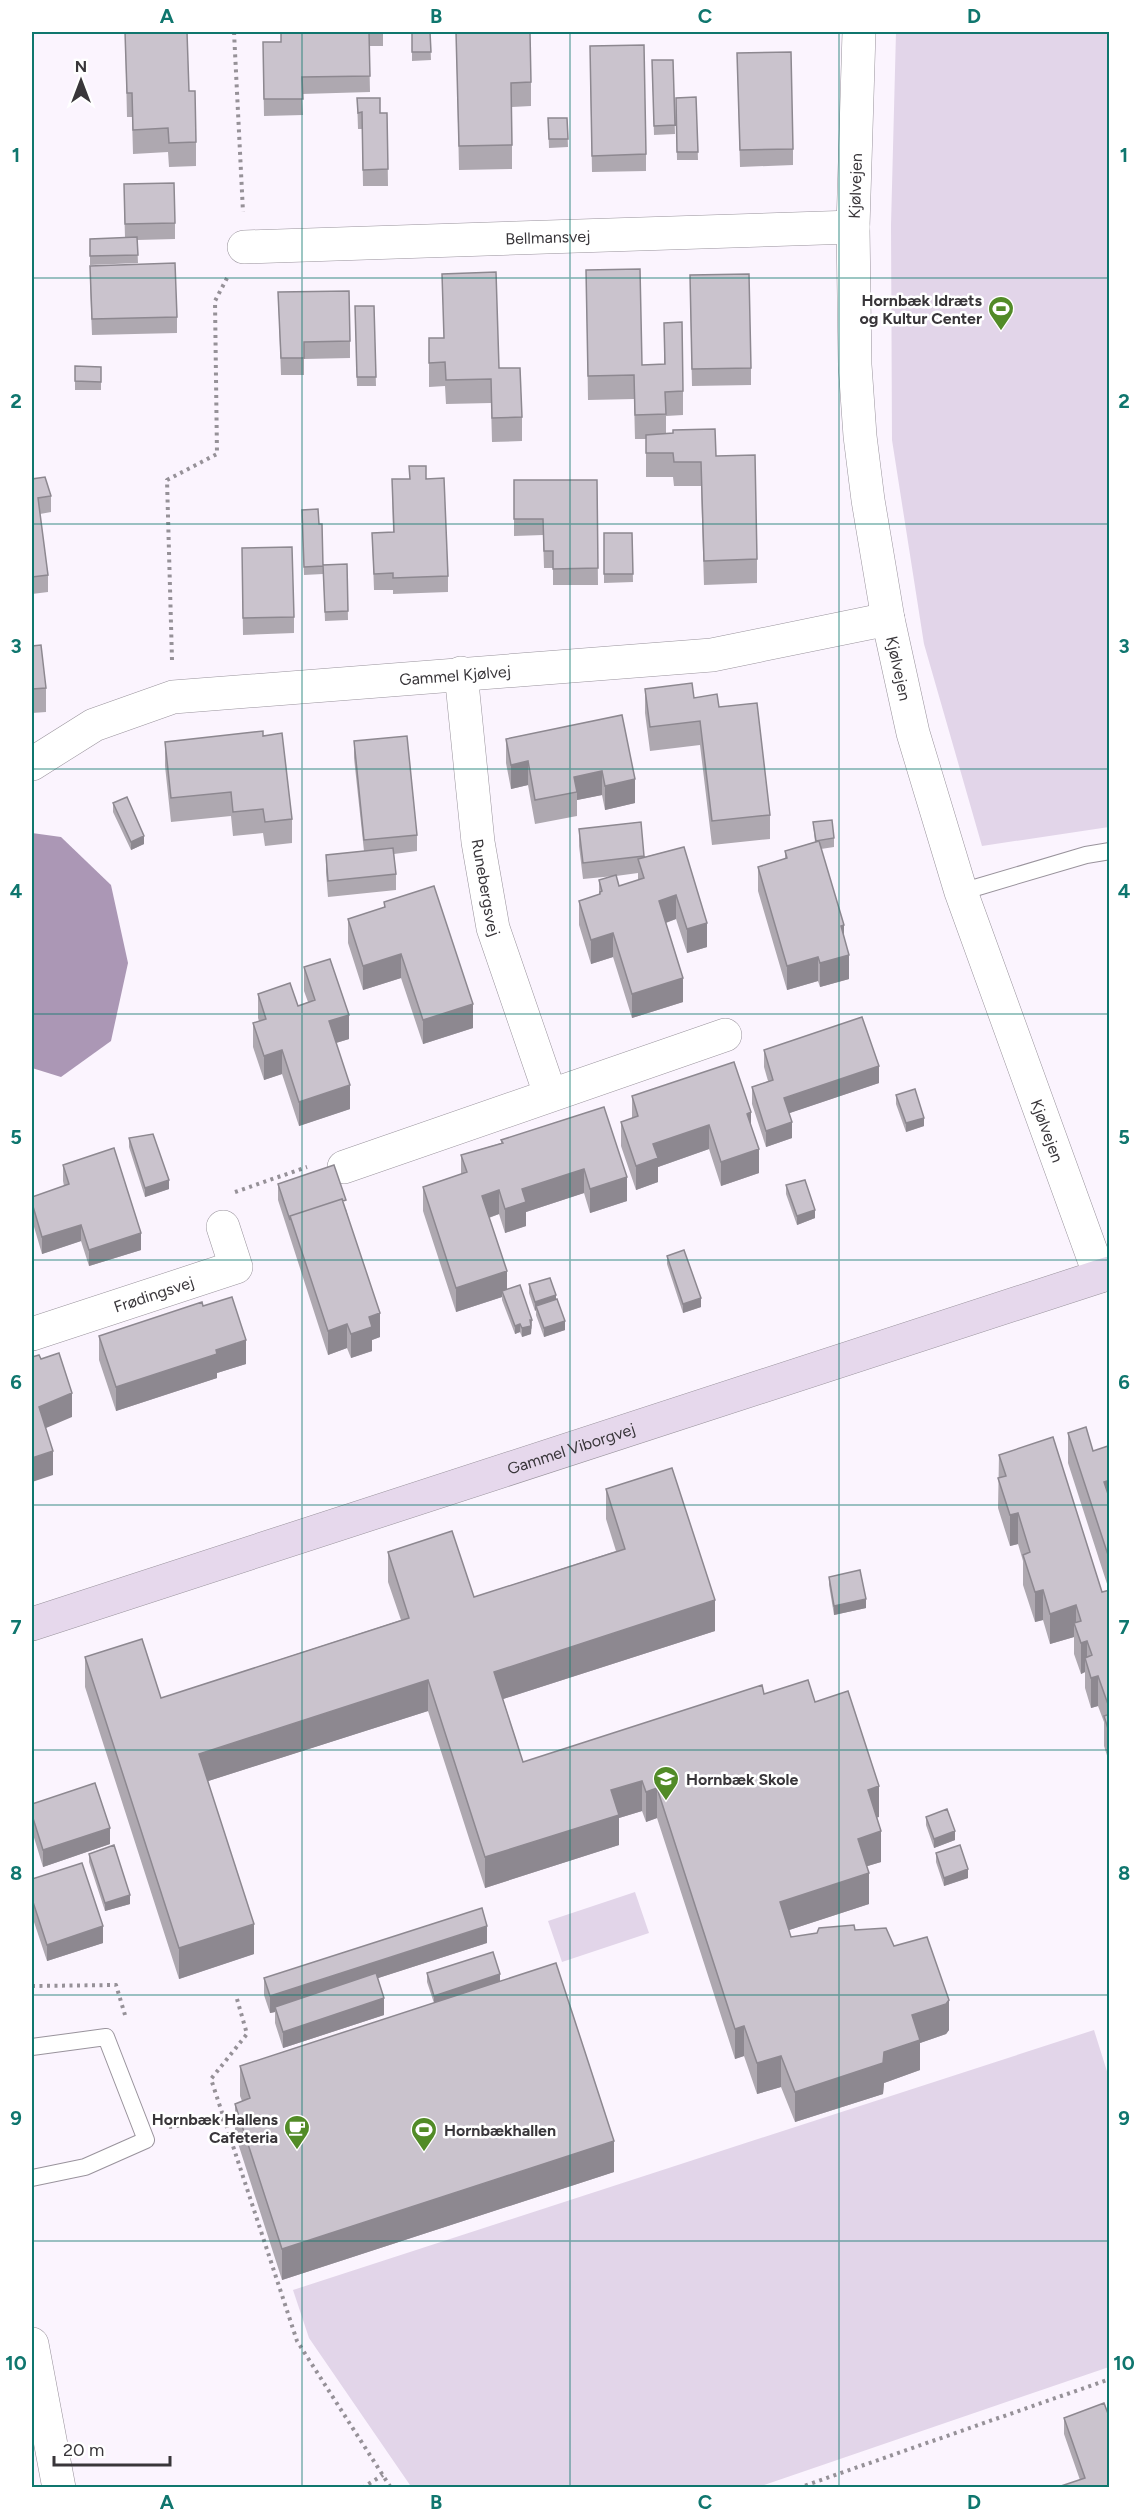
<svg xmlns="http://www.w3.org/2000/svg" width="1141" height="2519" viewBox="0 0 1141 2519" font-family="Figtree,sans-serif">
  <style>
    .green { fill: #e2d5e9 }
    .water { fill: #ab97b5 }
    .lines { fill: none; stroke-linecap: round; stroke-linejoin: round }
    .service-casing { stroke: #99939c; stroke-width: 18 }
    .minor-casing { stroke: #99939c; stroke-width: 34 }
    .tertiary-casing { stroke: #99939c; stroke-width: 34 }
    .secondary-casing { stroke: #99939c; stroke-width: 34 }
    .path { stroke: #969198; stroke-width: 4; stroke-dasharray: 3 4.5; stroke-linecap: butt }
    .service { stroke: #fff; stroke-width: 16 }
    .minor { stroke: #fff; stroke-width: 33 }
    .tertiary { stroke: #fff; stroke-width: 33 }
    .secondary { stroke: #e6d8ec; stroke-width: 33 }
    .wall { fill: #aea8b0; fill-rule: evenodd }
    .shaded-wall { fill: #8d8890 }
    .building { fill: #cac3cd; stroke: #8d8890; stroke-width: 1.5 }
    .grid { fill: none; stroke: #0f766e; stroke-width: 1.5; stroke-opacity: 0.55 }
    .labels { text-anchor: middle; stroke-width: 5; stroke-linejoin: round; paint-order: stroke }
    .street-label { font-size: 16px; fill: #39363a; stroke: #fff }
    .poi-label { font-size: 16px; font-weight: bold; fill: #39363a; stroke: #fff; text-anchor: end }
    .neatline { fill: none; stroke: #0f766e; stroke-width: 2 }
    .grid-label { font-size: 20px; text-anchor: middle; font-weight: bold; fill: #0f766e }
  </style>
  <rect width="100%" height="100%" fill="#fbf4fe"/>
  <!-- green -->
  <path class="green" d="M896,32h213v795l-127,19 -58,-202 -32,-204 -1,-215z
    M635,1892l14,41 -87,29 -14,-41z
    M1094,2030l16,51 -1,286 -351,120 -346,1 -103,-150 -16,-48z"/>
  <!-- water -->
  <path class="water" d="M32,833l29,4 50,48 17,78 -17,78 -50,36 -29,-9z"/>
  <g class="lines">
    <defs>
      <path id="service" d="M961,892l125,-37 24,-4
        M32,2047l74,-10 40,103 -61,27 -53,11"/>
      <g id="minor">
        <path id="s1" d="M244,247l609,-20"/>
        <path id="s2" d="M461,673l17,169 15,86 57,166"/>
        <path id="s3" d="M32,764l62,-39 79,-28 539,-42 176,-36"/>
        <path d="M344,1167l381,-132"/>
        <path id="s4" d="M32,1334l204,-67 -13,-40"/>
        <path d="M32,2344l27,144"/>
      </g>
      <g id="tertiary">
        <path id="s5" d="M859,32l-6,195 2,138 5,71 8,64 20,119 25,114 48,159 139,384"/>
      </g>
      <g id="secondary">
        <path id="s6" d="M32,1624l1078,-351"/>
      </g>
    </defs>
    <!-- service casing -->
    <use href="#service" class="service-casing"/>
    <!-- minor casing -->
    <use href="#minor" class="minor-casing"/>
    <!-- tertiary casing -->
    <use href="#tertiary" class="tertiary-casing"/>
    <!-- secondary casing -->
    <use href="#secondary" class="secondary-casing"/>
    <!-- path -->
    <path class="path" d="M234,32l9,180
      M172,660l-5,-180 50,-26 -2,-153 12,-23
      M235,1192l72,-25
      M32,1986l84,-1 9,30
      M237,1999l10,35 -36,45 86,262 94,147
      M169,2127l55,-8
      M362,2488l21,-13
      M798,2488l312,-109"/>
    <!-- service -->
    <use href="#service" class="service"/>
    <!-- minor -->
    <use href="#minor" class="minor"/>
    <!-- tertiary -->
    <use href="#tertiary" class="tertiary"/>
    <!-- secondary -->
    <use href="#secondary" class="secondary"/>
  </g>
  <!-- wall -->
  <path class="wall" d="M125,32l64,59 7,51v24l-27,1 -1,-15 -35,2 -1,-37h-5z
    M281,32h102v14h-14l1,46 -68,2 1,21 -39,1 -1,-57 18,-17z
    M412,32h18l1,28 -19,1z
    M456,32l75,50v24l-19,1v62l-53,1z
    M737,53l56,96v16l-53,2z
    M652,60h21l2,74 -21,1z
    M590,63l56,91v17l-54,1z
    M696,97l2,63h-21l-1,-62z
    M357,98l23,15h7l1,73h-25l-1,-57h-4z
    M548,118h19l1,29 -19,1z
    M124,201l51,22v16l-38,1 1,23 -48,2v-26l35,-1z
    M586,270l56,95 22,-1v-41l19,68v24l-17,1v18l50,22 41,103v24l-53,2 -3,-99h-27l-1,-9h-27v-38h-11l-1,-40 -46,1z
    M442,274l57,94 23,49v24l-30,1 -1,-39 -45,1 -1,-18 -16,1v-49h15z
    M90,282l87,35v16l-85,2z
    M278,292l72,49v17l-46,1v16h-23z
    M690,292l61,76v17l-59,1z
    M355,306h19l2,80h-19z
    M75,366l26,1v23h-26z
    M32,479l19,17v16l-11,2 8,61v17l-16,2z
    M392,479h34l22,97v16l-55,2v-4h-19l-2,-57 21,-1z
    M514,480h83l1,105h-45v-17h-9l-1,-33 -29,1z
    M302,510l17,14h3l1,50 -19,1z
    M604,533h28l1,49 -29,1z
    M347,564l1,56 -23,1 -2,-56z
    M242,565l52,52v16l-51,2z
    M32,646l14,42v24l-14,1z
    M645,689l49,9 25,9 51,108v24l-58,6 -12,-100 -50,6 -5,-38z
    M622,715l13,88 -30,7 -3,-15 -25,5v16l-42,8 -7,-39 -17,4 -5,-26v-24z
    M263,736l29,83v24l-27,3 -2,-13 -30,3 -2,-20 -60,6 -6,-56v-24z
    M354,741l63,94v16l-23,3 2,20v16l-68,7 -2,-25v-17l38,-4 -10,-93z
    M113,803l31,41 -13,6 -18,-38z
    M641,822l3,35 40,-10 23,100 -20,6 -11,-34 -10,4 17,79 -51,16 -19,-61 -22,7 -12,-39v-24l20,-6v-15l15,-4 -31,3 -4,-33v-17zM638,873v7l-19,6 -3,-10z
    M813,822l21,16v9l-13,2 23,88 5,42 -29,8 -2,-6 -31,9 -29,-99v-24l27,-8v-8l30,-9z
    M384,902l89,126 -50,16 -22,-66 -38,12 -15,-47v-24l36,-11z
    M304,967l45,72 -13,4 14,66 -51,17 -17,-52 -18,6 -11,-33v-24l6,-2 -1,-3v-24l40,12 10,-4 -4,-11z
    M764,1050l115,33 -90,30 3,25 -26,9 -14,-43v-17l16,-6 -4,-14z
    M896,1095l28,31 -18,6 -10,-28z
    M632,1096l119,29 8,48 -38,13 -12,-37 -51,18v15l-22,8 -15,-44v-24l11,-4z
    M604,1107l23,94 -37,12 -6,-20 -58,19v14l-21,7 -6,-19 -10,4 18,71 25,39 -1,1v5l-9,3 -2,-5 -5,2 -13,-34v-3l-46,15 -33,-101v-24l38,-13v-19l40,-12v-3z
    M129,1138l40,51 -24,8 -16,-50z
    M63,1165l78,85 -52,16 -8,-25 -39,13 -10,-34v-23l32,-11 -1,-5z
    M278,1184l68,25 34,128 -8,3v11l-21,7 -4,-10 -19,7 -50,-155z
    M786,1185l29,33 -18,7 -11,-31z
    M667,1256l34,51 -18,6 -16,-49z
    M529,1284l27,16 9,30 -21,7 -8,-22v-5l-1,1 -6,-18z
    M203,1306l43,58 -29,9v5l-101,33 -17,-51v-24z
    M1068,1433l25,18h17v314l-6,-19v-24l-6,-16 -7,2 -6,-20v-16l-4,2 -7,-20v-17l-24,7 -7,-24 -8,2 -12,-37v-24l-5,-17 -8,2 -12,-38 1,-53 103,137 7,-2 -41,-127z
    M606,1489l109,142 -212,68 20,63 241,-68 51,8 64,115h-2l4,45 -14,4 2,38 -80,26 2,7 64,-7 39,16 55,84 -3,4 -26,9v27l-36,13 -1,11 -88,28 -14,-35 -24,7 -13,-38 -9,3 -78,-241 -11,4 -4,-11 -23,7v27l-134,43 -57,-177 -220,70 46,173 -75,25 -94,-292v-30l76,41 240,-78 -13,-38v-30l86,45 142,-46 -10,-32z
    M829,1577l37,31 -32,7 -5,-30z
    M32,1804l78,40 -67,23 -11,-36z
    M926,1817l29,23 -21,8 -8,-23z
    M936,1853l32,25 -24,8 -8,-24z
    M89,1854l41,50 -25,7 -16,-49z
    M32,1879l71,64 -56,18 -15,-45z
    M487,1943l-109,35 6,37 -101,33 -8,-25v-11l-5,1 -6,-18v-17z
    M427,1973l73,8 114,191 -332,108 -47,-146v-30l7,-3 -2,-5v-30l194,-63 -7,-21z
    M1064,2418l46,69 -30,-7 -16,-46z"/>
  <!-- shaded-wall -->
  <path class="shaded-wall" d="M528,761v24l-17,4v-24z
    M602,771v24l-25,5v-8l-3,-15z
    M635,779v24l-30,7v-24z
    M144,836v8l-13,6v-8z
    M676,895v24l-17,6v-24z
    M707,923v24l-20,6v-24z
    M844,925v24l-3,-23z
    M613,933v24l-22,7v-24z
    M401,954v24l-38,12v-24z
    M849,955v24l-29,8v-24z
    M818,957v24l-31,9v-24z
    M683,978v24l-51,16v-24z
    M473,1004v24l-50,16v-24z
    M349,1015v24l-20,6v-24z
    M282,1050v24l-18,6v-24z
    M879,1066v17l-95,32v-17z
    M350,1085v24l-51,17v-24z
    M751,1112v24l-4,-22z
    M924,1118v8l-18,6v-9z
    M792,1122v16l-26,9v-16z
    M709,1125v24l-51,18v15l-22,8v-24l17,-22z
    M759,1149v24l-38,13v-24z
    M584,1169v24l-58,19v14l-21,7v-24l17,-20z
    M627,1177v24l-37,12v-24z
    M169,1180v9l-24,8v-9z
    M499,1190v24l-17,6v-24z
    M815,1210v8l-18,7v-9z
    M81,1225v16l-39,13v-17z
    M141,1233v17l-52,16v-16z
    M507,1271v24l-5,-4v6l-46,15v-24z
    M556,1295v9l-20,2v4l-1,1v-9z
    M701,1298v9l-18,6v-9z
    M380,1313v24l-8,3v11l-21,7v-24l18,-17z
    M530,1320h2l-1,14 -9,3v-9z
    M565,1321v9l-21,7v-9z
    M347,1324v24l-19,7v-24z
    M520,1324v8l-5,2v-8z
    M246,1340v24l-29,9v5l-101,33v-24l100,-37z
    M72,1393v24l-33,14v-24z
    M53,1451v24l-21,7v-24z
    M1110,1480v31l-6,-29z
    M1018,1513v31l-8,2v-31z
    M1043,1590v30l-8,2v-30z
    M866,1599v9l-32,7v-9z
    M715,1600v31l-221,71v-30z
    M1076,1605v25l-2,-7v14l-24,7v-30z
    M1087,1641v24l-2,-7v14l-4,2v-31z
    M1098,1676v30l-7,2v-30z
    M428,1680v31l-229,73v-30z
    M642,1781v30l-23,7v27l-134,43v-31l126,-67z
    M879,1786v31l-11,3v-30z
    M657,1788v30l-11,4v-30z
    M110,1828v16l-67,23v-17z
    M881,1831v31l-23,7v-30z
    M955,1831v9l-21,8v-9z
    M968,1869v9l-24,8v-8z
    M869,1873v31l-89,29v-31z
    M130,1895v9l-25,7v-8z
    M254,1924v30l-75,25v-31z
    M103,1926v17l-56,18v-16z
    M487,1926v17l-211,68 -1,-4v5l-5,1v-17z
    M500,1974v9l-66,21v-8z
    M384,1998v17l-101,33v-16z
    M949,2000v30l-3,4 -26,9v27l-36,13 -1,11 -88,28v-30l89,-40 28,-37z
    M744,2026v30l-9,3v-30z
    M781,2056v31l-24,7v-31z
    M614,2141v31l-332,108v-31z"/>
  <!-- building -->
  <path class="building" d="M125,32h62l2,59h6l1,51 -27,1 -1,-15 -35,2 -1,-37h-5z
    M281,32h88l1,44 -68,1 1,22h-39l-1,-57h18z
    M412,32h18l1,20h-19z
    M456,32h74l1,50 -20,1 1,62 -53,1z
    M644,45l2,109 -54,2 -2,-110z
    M791,52l2,97 -53,1 -3,-97z
    M652,60h21l2,65 -21,1z
    M696,97l2,55h-21l-1,-54z
    M357,98h23v15h7l1,56 -25,1 -1,-58 -4,1z
    M548,118h19l1,21h-19z
    M174,183l1,40 -50,1 -1,-40z
    M137,237l1,18 -48,1v-17z
    M175,263l2,54 -85,2 -2,-53z
    M640,269l2,96 23,-1 -1,-41 18,-1 1,69 -18,1 1,22 -31,1 -1,-40 -46,1 -2,-106z
    M496,272l3,96h21l2,49 -30,1 -1,-39 -45,1 -1,-18 -16,1v-25h15l-2,-64z
    M749,274l2,94 -59,1 -2,-94z
    M349,291l1,50 -46,1v16h-23l-3,-66z
    M355,306h19l2,71h-19z
    M75,366l26,1v15l-26,-1z
    M715,429l1,27 39,-1 2,104 -53,2 -3,-99h-27l-1,-9h-27v-18l27,-2v-3z
    M409,466h17v13l18,-1 4,98 -55,2v-5l-19,1 -2,-41 22,-1 -2,-53h18z
    M45,477l6,19 -13,2 10,77 -16,2v-84h1l-1,-14z
    M514,480h83l1,88 -45,1v-18h-9l-1,-32h-29z
    M318,509l1,15h3l1,42 -19,1 -2,-57z
    M604,533h28l1,41h-29z
    M292,547l2,70 -51,1 -1,-70z
    M347,564l1,47 -23,1 -2,-47z
    M41,645l5,43 -14,1v-43z
    M692,683l2,15 23,-4 2,13 38,-4 13,112 -58,6 -12,-100 -50,6 -5,-38z
    M622,715l13,64 -30,7 -3,-15 -28,6 3,15 -42,8 -7,-39 -17,4 -5,-26z
    M263,731v5l19,-3 10,86 -27,3 -2,-13 -30,3 -2,-20 -60,6 -6,-56z
    M407,736l10,99 -53,5 -10,-99z
    M127,797l17,39 -13,6 -18,-39z
    M832,820l2,18 -18,3 -3,-19z
    M641,822l3,34 -61,7 -4,-34z
    M819,841l25,84 -3,1 8,29 -29,8 -2,-6 -31,9 -29,-99 29,-9 -2,-7z
    M684,847l23,76 -20,6 -11,-34 -17,6 24,77 -51,16 -19,-61 -22,7 -12,-39 21,-7v-2l2,-1 -3,-11 17,-5 3,11 25,-8 -6,-19z
    M393,848l3,26 -68,7 -2,-26z
    M434,886l39,118 -50,16 -22,-66 -38,12 -15,-47 37,-12 -1,-5z
    M330,959l19,56 -20,6 21,64 -51,17 -17,-52 -18,6 -11,-33 13,-4 -8,-25 32,-11 8,23 17,-6 -11,-33z
    M862,1017l17,49 -95,32 8,24 -26,9 -14,-44 21,-7 -9,-30z
    M734,1062l17,50 -4,2 12,35 -38,13 -12,-37 -56,19 5,14 -22,8 -15,-44 17,-6 -6,-20z
    M915,1089l9,29 -18,5 -10,-28z
    M604,1107l23,70 -37,12 -6,-20 -62,20 4,13 -21,7 -6,-19 -17,6 25,75 -51,17 -33,-101 44,-15 -6,-17 42,-12 -2,-3z
    M153,1134l16,46 -24,8 -16,-50z
    M114,1148l27,85 -52,17 -8,-25 -39,12 -10,-34v-6l37,-13 -6,-19z
    M334,1165l12,35 -3,1 -1,-2 -52,17v4l-12,-36z
    M805,1180l10,30 -18,6 -11,-31z
    M342,1199l38,114 -11,4 3,10 -21,7 -4,-10 -19,7 -38,-115z
    M684,1250l17,48 -18,6 -16,-48z
    M550,1278l6,17 -21,7 -6,-18z
    M520,1285l12,35h-2l1,6 -9,2 -2,-4 -5,2 -13,-35z
    M232,1297l14,43 -30,10 1,4 -101,33 -17,-51 103,-34 1,4z
    M557,1299l8,22 -21,7 -8,-22z
    M59,1353l13,40 -33,14 14,44 -21,7v-101l7,-2 2,4z
    M1086,1427l7,24 15,-5 2,5v29l-6,2 6,18v61l-42,-128z
    M1053,1437l49,155 8,-2v120l-12,-34 -7,2 -6,-20 7,-3 -5,-14 -6,2 -7,-20 7,-2 -5,-16 -26,9 -7,-24 -8,2 -12,-37 7,-3 -12,-39 -8,2 -12,-37 8,-2 -7,-21z
    M672,1468l43,132 -221,72 29,90 239,-77 2,9 44,-14 7,22 33,-11 31,95 -11,4 13,41 -23,8 11,34 -89,29 11,35 26,-4 2,-5 35,-3 1,5 31,-2 8,18 33,-9 22,63 -3,4 -34,11 8,25 -36,12 -1,11 -88,29 -14,-36 -24,7 -13,-37 -9,3 -78,-241 -11,4 -4,-11 -31,9 8,25 -134,42 -57,-177 -229,74 55,170 -75,24 -94,-291 57,-18 19,59 248,-80 -21,-66 64,-21 22,66 151,-48 -19,-60z
    M860,1570l6,29 -32,7 -5,-29z
    M1110,1714v21l-6,-19z
    M95,1783l15,45 -67,22 -11,-35v-11z
    M947,1809l8,22 -21,8 -8,-22z
    M114,1845l16,50 -25,8 -16,-49z
    M960,1845l8,24 -24,9 -8,-25z
    M82,1863l21,63 -56,19 -15,-46v-20z
    M482,1908l5,18 -217,70 -6,-18z
    M493,1952l7,22 -66,22 -7,-23z
    M556,1963l58,178 -332,108 -47,-145 15,-6 -10,-32z
    M376,1973l8,25 -101,34 -8,-25z
    M1104,2403l6,16v68h-52l27,-9 -21,-60z"/>
  <!-- grid -->
  <path class="grid" d="M302,32v2456M570,32v2456M839,32v2456M32,278h1078M32,524h1078M32,769h1078M32,1014h1078M32,1260h1078M32,1505h1078M32,1750h1078M32,1995h1078M32,2241h1078"/>
  <!-- icons -->
  <defs>
    <symbol id="stadium-pin" viewBox="-11 -11 22 30"><path d="M0 17L-7.5 6A9.5 9.5 0 1 1 7.5 6Z" fill="#528b27" stroke="#fff"/><path d="M0-5a6.5 5 0 1 0 0 10a6.5 5 0 1 0 0-10ZM-3.5-1.8h7v3.6h-7Z" fill="#fff"/></symbol>
    <symbol id="school-pin" viewBox="-11 -11 22 30"><path d="M0 17L-7.5 6A9.5 9.5 0 1 1 7.5 6Z" fill="#528b27" stroke="#fff"/><path d="M0-5L7-2L0 1L-7-2ZM-4 1L0 2.5L4 1V4Q0 6-4 4Z" fill="#fff"/></symbol>
    <symbol id="cafe-pin" viewBox="-11 -11 22 30"><path d="M0 17L-7.5 6A9.5 9.5 0 1 1 7.5 6Z" fill="#528b27" stroke="#fff"/><path d="M-5.5-4.5H6V0H3Q3 3.5 0 3.5H-2.5Q-5.5 3.5-5.5 0ZM3-3.2v2h1.7v-2ZM-6 4.5H4V6H-6Z" fill="#fff"/></symbol>
  </defs>
  <g fill-rule="evenodd">
    <use href="#stadium-pin" x="986" y="294" width="30" height="40"/>
    <use href="#school-pin" x="651" y="1764" width="30" height="40"/>
    <use href="#cafe-pin" x="282" y="2113" width="30" height="40"/>
    <use href="#stadium-pin" x="409" y="2115" width="30" height="40"/>
  </g>
  <g class="labels">
    <!-- street labels -->
    <g class="street-label">
      <text transform="translate(855 186) rotate(-88)" y="6">Kjølvejen</text>
      <text dy="6" stroke="none"><textPath href="#s1" startOffset="304">Bellmansvej</textPath></text>
      <text dy="6" stroke="none"><textPath href="#s5" startOffset="640">Kjølvejen</textPath></text>
      <text dy="6" stroke="none"><textPath href="#s3" startOffset="440">Gammel Kjølvej</textPath></text>
      <text dy="6" stroke="none"><textPath href="#s2" startOffset="216">Runebergsvej</textPath></text>
      <text dy="6" stroke="none"><textPath href="#s5" startOffset="1126">Kjølvejen</textPath></text>
      <text dy="6" stroke="none"><textPath href="#s4" startOffset="128">Frødingsvej</textPath></text>
      <text dy="6" stroke="none"><textPath href="#s6" startOffset="567">Gammel Viborgvej</textPath></text>
    </g>
    <!-- poi labels -->
    <g class="poi-label">
      <text x="982" y="306">Hornbæk Idræts<tspan x="982" dy="18">og Kultur Center</tspan></text>
      <text x="686" y="1785" text-anchor="start">Hornbæk Skole</text>
      <text x="278" y="2125">Hornbæk Hallens<tspan x="278" dy="18">Cafeteria</tspan></text>
      <text x="444" y="2136" text-anchor="start">Hornbækhallen</text>
    </g>
  </g>
  <!-- border -->
  <rect width="1141" height="2519" fill="none" stroke="#ffffff" stroke-width="66"/>
  <!-- north arrow -->
  <g transform="translate(81 81)" stroke="#ffffff" stroke-width="4.5" paint-order="stroke">
  <path d="M0-4.5L10 22L0 15L-10 22Z" fill="#39363a"/>
  <text y="-9" font-size="16" font-weight="bold" text-anchor="middle" fill="#39363a">N</text>
  </g>
  <!-- scale -->
  <path d="M54 2456v9h116v-9" fill="none" stroke="#39363a" stroke-width="3"/>
  <text x="63" y="2456" font-size="18" fill="#39363a" stroke="#ffffff" stroke-width="4.5" paint-order="stroke">20 m</text>
  <rect x="33" y="33" width="1075" height="2453" class="neatline"/>
  <g class="grid-label">
    <text x="167" y="23">A</text>
    <text x="436" y="23">B</text>
    <text x="705" y="23">C</text>
    <text x="974" y="23">D</text>
    <text x="16" y="162">1</text>
    <text x="1124" y="162">1</text>
    <text x="16" y="408">2</text>
    <text x="1124" y="408">2</text>
    <text x="16" y="653">3</text>
    <text x="1124" y="653">3</text>
    <text x="16" y="898">4</text>
    <text x="1124" y="898">4</text>
    <text x="16" y="1144">5</text>
    <text x="1124" y="1144">5</text>
    <text x="16" y="1389">6</text>
    <text x="1124" y="1389">6</text>
    <text x="16" y="1634">7</text>
    <text x="1124" y="1634">7</text>
    <text x="16" y="1880">8</text>
    <text x="1124" y="1880">8</text>
    <text x="16" y="2125">9</text>
    <text x="1124" y="2125">9</text>
    <text x="16" y="2370">10</text>
    <text x="1124" y="2370">10</text>
    <text x="167" y="2509">A</text>
    <text x="436" y="2509">B</text>
    <text x="705" y="2509">C</text>
    <text x="974" y="2509">D</text>
  </g>
</svg>
